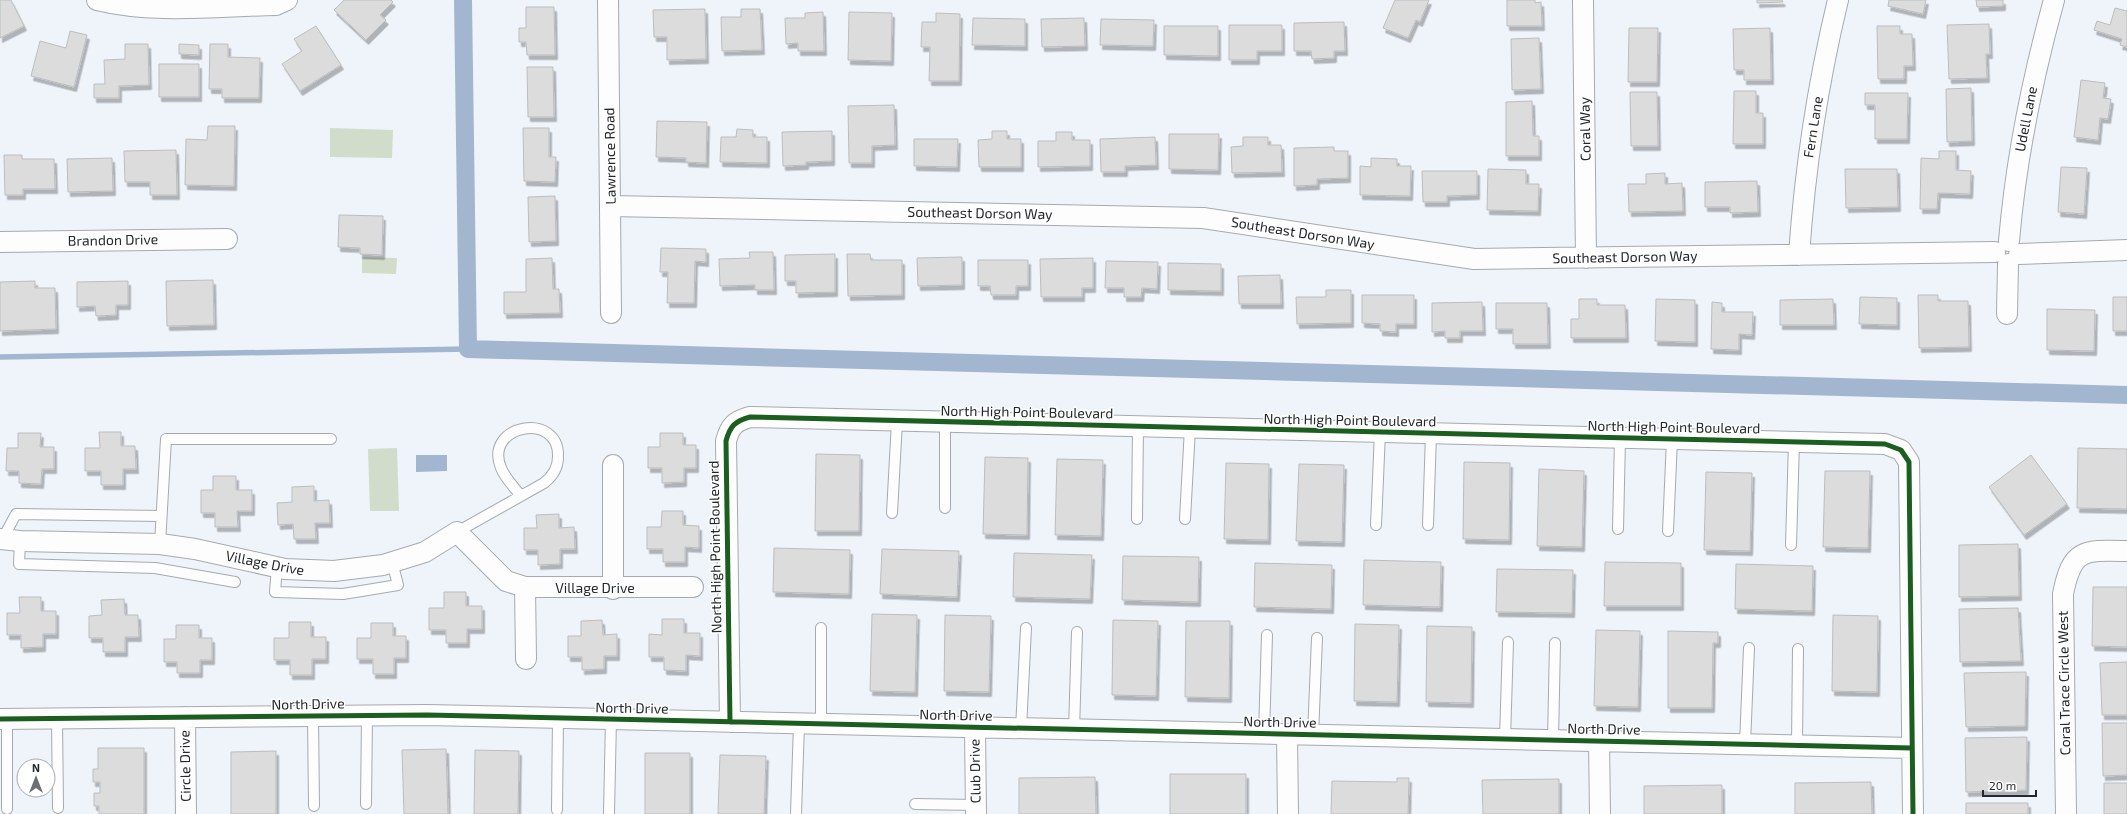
<svg xmlns="http://www.w3.org/2000/svg" width="2127" height="814" viewBox="0 0 2127 814" font-family="'Exo 2',sans-serif">
  <style>
    .green { fill: #d1dccb }
    .water { fill: #a3b6d0 }
    .lines { fill: none; stroke-linecap: round; stroke-linejoin: round }
    .stream { stroke: #a3b6d0; stroke-width: 5.5 }
    .canal { stroke: #a3b6d0; stroke-width: 18 }
    .building { fill: #dcdcdd; stroke: #bcbdbf; filter: url(#shadow) }
    .service-casing { stroke: #a6aaaf; stroke-width: 12 }
    .minor-casing { stroke: #a6aaaf; stroke-width: 22 }
    .service { stroke: #fdfdfe; stroke-width: 10 }
    .minor { stroke: #fdfdfe; stroke-width: 20 }
    .cycleway-casing { stroke: #fff; stroke-width: 8 }
    .cycleway { stroke: #1b5e20; stroke-width: 5 }
    .labels { text-anchor: middle; stroke-width: 3; stroke-linejoin: round; paint-order: stroke }
    .street-label { font-size: 14px; fill: #24272b; stroke: #fff }
  </style>
  <defs>
    <filter id="shadow"><feDropShadow dx="2.5" dy="4.5" stdDeviation="0" flood-color="#0004"/></filter>
  </defs>
  <rect width="100%" height="100%" fill="#eff4fa"/>
  <!-- green -->
  <path class="green" d="M330,128l63,2 -1,28 -62,-1z
    M362,257l35,1 -1,16 -34,-1z
    M397,448l2,63h-29l-2,-62z"/>
  <!-- water -->
  <path class="water" d="M416,455h31v16l-31,1z"/>
  <g class="lines">
    <!-- stream -->
    <path class="stream" d="M0,357l468,-8"/>
    <!-- canal -->
    <path class="canal" d="M463,0l5,349 1659,46"/>
  </g>
  <!-- building -->
  <path class="building" d="M0,0h11l13,26 -24,12z
    M344,0h47l2,2 -13,13 6,5 -20,20 -32,-30z
    M1395,0h34l-9,22 -4,-2 -8,18 -25,-10z
    M1507,0h28v3l6,-1 1,24h-35z
    M1757,0h25l1,2 -26,1z
    M1889,0h37l-3,14 -35,-8z
    M1976,0h27v6l-26,1z
    M526,7h28l1,48h-28l-1,-13h-7v-14h7z
    M2115,8l12,3v36l-7,-2 2,-6 -28,-9 3,-9 13,4z
    M705,9l1,50 -39,1v-23h-13l-1,-27z
    M741,9h19l2,41 -40,1 -1,-34h20z
    M823,12l1,39h-26v-8l-12,1 -1,-26h20v-5z
    M849,12l43,1 -1,48 -43,-1z
    M936,13l24,1 -1,67h-30l1,-34h-9l1,-25h14z
    M973,18l52,1v27l-53,-1z
    M1084,18l1,28 -43,1 -1,-28z
    M1101,19l53,1 -1,26 -53,-1z
    M1344,22l1,29h-11v7l-22,1 -1,-8h-17v-28z
    M1989,24l1,30h-4l1,24 -38,1 -2,-54z
    M1229,25h53v26h-25v9h-28z
    M316,26l25,39 -41,26 -18,-27 20,-13 -8,-12z
    M1164,26h54v30l-54,-1z
    M1877,26h23v8h12l1,32h-9v13h-26z
    M1629,28h29l-1,54h-29z
    M1770,28l1,52h-27v-10h-10l-1,-41z
    M70,31l17,4 -13,52 -43,-11 9,-35 26,7z
    M1539,38l2,51 -29,1 -1,-51z
    M125,44h23l1,41 -30,1v12h-25v-14h11l-1,-24 21,-1z
    M179,44l20,1v10l-20,-1z
    M210,44h18v13l32,1 -1,40h-37v-9h-13z
    M159,64h40v33h-40z
    M527,67h26l1,50h-26z
    M2081,80l24,3 -2,15 8,1 -3,20 -8,-1 -2,22 -24,-3z
    M1971,88l1,53 -25,1 -1,-53z
    M1734,91h22v22h7v31h-30z
    M1630,92h27l1,54h-27z
    M1865,93h43l-1,46h-32v-34h-10z
    M1532,101l1,35h6v20h-33v-54z
    M894,105l1,40 -23,1v17h-23l-1,-57z
    M657,121l50,1 -1,41 -20,-1v-4l-30,-1z
    M208,126h27l-1,60 -49,-1 1,-46 21,1z
    M523,128h26v29h7l-1,25 -31,-1z
    M737,129l16,1v7h14v26l-47,-1 1,-25h15z
    M832,131v30l-26,1v3l-23,1 -1,-34z
    M992,131h15v8h14v28h-42l-1,-27 14,-1z
    M1056,132h16v8h18v26l-52,1v-26h18z
    M1169,134h50l-1,36 -49,-1z
    M1155,137l1,28 -31,1v6h-24l-1,-33z
    M1243,137h25v8h13l1,27 -50,1 -1,-26 12,-1z
    M914,139h44l-1,28 -43,-1z
    M1334,147v4h14v27l-31,1v6l-23,1v-38z
    M176,150l1,45h-27v-13h-25l-1,-31z
    M1939,151h17v19l15,1 -1,23 -32,-1 -1,16h-17l1,-51 18,1z
    M4,155h18v4h32l1,30h-32v6h-18z
    M112,158l1,33 -45,1 -1,-33z
    M1371,158l26,1v7h14l-1,30 -50,-1v-29l11,1z
    M2061,167l26,1 -3,46 -26,-2z
    M1488,169l38,1v14h13l-1,27 -51,-1z
    M1845,169h52l1,38 -52,1z
    M1422,171h55v24l-30,1v6h-24z
    M1665,173v11l17,-1 1,28 -54,1 -1,-28h18v-10z
    M1757,181l1,31 -28,1v-6h-25v-25z
    M555,196l1,45 -27,1 -1,-45z
    M339,215l44,1 -1,39 -22,-1v-6l-22,-1z
    M661,248l45,1v13l-11,-1 -1,42h-27l1,-31h-8z
    M749,252h24l1,38h-19v-5l-35,1 -1,-27 31,-1z
    M835,254v38l-39,1v-12h-11v-26z
    M847,254h23l1,6h31v35l-54,1z
    M962,257v28l-44,1 -1,-28z
    M552,258l1,31h6l1,24 -56,1v-22h22v-33z
    M1093,258v30h-11v9h-41l-1,-38z
    M978,260h50v26h-12v9h-25l-1,-9h-12z
    M1106,261l52,1 -1,27 -15,-1 -1,9h-17v-9h-19z
    M1168,263l53,1v27l-53,-1z
    M1280,275l1,29h-42l-1,-28z
    M213,280l1,45 -47,1 -1,-45z
    M35,281v7h20l1,41 -56,2v-49z
    M128,281v24h-12v10l-20,1 -1,-10 -18,1v-25z
    M1326,290h25v33l-54,1 -1,-27h30z
    M1362,295h52v29h-18v8l-16,-1v-7l-18,-1z
    M1918,295h20v6h30l1,46 -50,1z
    M1860,297l37,1v27l-38,-1z
    M2113,297h14v34h-14z
    M1579,299h18v6h28l1,33h-55v-19h8z
    M1656,299l39,1v42l-40,-1z
    M1833,299l1,26h-54v-25z
    M1482,302l1,29h-23v7h-15v-7l-13,1v-29z
    M1712,302l10,1v9h31l-1,23 -13,-1v16l-28,-1z
    M1496,303h51l1,41h-35v-15h-17z
    M2047,309l48,1 -1,41 -47,-1z
    M99,432h22v14h14l1,23h-13v16h-22v-14h-16v-23h15z
    M18,433h23l-1,14h14v22h-12l-1,15 -22,-1v-12h-13l1,-23h11z
    M660,433h23v12h13v23h-12v14l-22,1v-15h-14v-21h12z
    M2078,448l49,1v60l-50,-1z
    M816,454l44,1 -1,76h-44z
    M2031,455l36,49 -43,31 -35,-48z
    M985,457l43,1 -1,77 -44,-1z
    M1057,459l46,1 -2,76 -46,-1z
    M1464,462l46,1 -1,77 -46,-1z
    M1226,463l43,1 -1,76 -44,-1z
    M1299,464l45,1 -2,77 -46,-1z
    M1539,469l45,2 -2,76 -45,-1z
    M1825,471h45l-2,77 -45,-1z
    M1706,472l46,1 -2,78 -46,-1z
    M213,476h23v14h16v21h-15l1,16h-23v-14h-14v-23h12z
    M314,486v15l15,-1 1,23h-15l1,16h-22l-1,-15 -15,1 -1,-22 15,-1v-15z
    M662,511h21v14l16,1v22l-14,-1v15h-22v-13h-16v-22h14z
    M559,514v14l15,-1 1,22h-15v15l-22,1v-15h-14v-22h13l-1,-13z
    M2018,544l1,52 -60,1v-52z
    M774,548l76,2 -1,44 -76,-2z
    M882,549l77,2 -2,46 -77,-3z
    M1014,553l78,2 -2,44 -77,-2z
    M1123,556l76,1 -1,45 -76,-2z
    M1364,560l77,2 -1,45 -77,-2z
    M1605,562l76,1v43h-77z
    M1255,563l77,2 -1,44 -77,-2z
    M1736,564l77,2 -1,45 -77,-2z
    M1497,569l76,1 -1,43 -76,-1z
    M2093,587h34v60l-35,-1z
    M444,592h22v14h16v23h-15v14h-21v-13h-17v-22h15z
    M19,597h22v14h15v23h-13v13l-22,1v-13h-14v-22h13z
    M124,599l1,16h13l1,22h-14v15h-22v-14h-14v-22l13,-1 -1,-15z
    M2018,608l3,53 -61,1 -1,-53z
    M872,614l45,1 -2,77 -45,-1z
    M945,615l46,1 -2,76 -45,-1z
    M1833,615l45,1 -1,76 -45,-1z
    M662,619h22v14h16v23l-14,-1v16l-22,-1v-13h-15v-23l13,1z
    M602,620l1,15 14,-1v22h-13v13l-22,1v-13h-14v-21h13v-15z
    M1113,620l45,1 -2,75 -44,-1z
    M1186,621h44l-1,77 -44,-1z
    M289,622h22v15h15v22h-14v16h-22v-15h-16v-22h15z
    M371,623h22v13h13v22h-12v16h-21v-15h-16v-21h14z
    M1355,624l44,1 -2,77 -43,-1z
    M176,625h23v13h13v22h-12v13h-23v-11h-13v-23h12z
    M1427,626l45,1 -1,76 -45,-1z
    M1596,630l44,1 -2,76 -44,-1z
    M1668,631l50,1v11h-5l-1,65h-44z
    M2127,662v53h-25l-2,-52z
    M2026,672l-1,54 -59,1 -2,-54z
    M2102,723h25v52l-24,1z
    M2027,737l-1,53 -60,2 -1,-54z
    M98,748h46v66h-45v-8h-5v-13h6v-11h-7v-13h5z
    M446,749l2,65h-44l-2,-64z
    M475,750l44,1 -1,63h-44z
    M276,751v63h-45v-62z
    M645,753h45v61h-45z
    M720,755l46,1 -2,58h-46z
    M1170,774h76v40h-76z
    M1095,777l1,37h-77v-36z
    M1397,778h12l-1,36h-77l1,-33 65,1z
    M1559,779v35h-76l-1,-34z
    M1871,782l1,32h-77v-31z
    M2104,783h23v31h-23z
    M1722,785v29h-78v-28z
    M1966,803h62v11h-62z"/>
  <g class="lines">
    <defs>
      <path id="service" d="M945,422v86
        M892,513l5,-92
        M1137,519l1,-92
        M1185,519l5,-91
        M1376,525l4,-93
        M1428,525l3,-91
        M1618,529l2,-91
        M1668,531l4,-92
        M457,532l87,-49c9,-7 14,-15 14,-26 2,-46 -75,-33 -57,11 4,10 13,19 20,28
        M2,540l14,-26 145,2
        M20,541l-1,23 136,4 80,14
        M160,544l6,-105h165
        M1791,545l3,-103
        M277,567l-2,25 68,2 55,-9 -6,-23
        M313,716l1,90
        M7,719v90
        M57,719l1,89
        M821,724v-96
        M1021,729l5,-101
        M1074,730l3,-98
        M1264,734l3,-99
        M1313,735l4,-97
        M1505,739l3,-97
        M1553,740l2,-97
        M1745,744l4,-96
        M1797,745l1,-96
        M366,804l1,-88
        M915,804l61,1
        M557,810l1,-92
        M609,813l2,-94
        M796,814l3,-90"/>
      <path id="minor" d="M97,0c57,14 120,6 179,5l11,-5
        M608,0l3,313
        M1583,0l3,258
        M610,206l593,12 271,41 521,-7
        M2009,241c7,-83 23,-161 45,-241
        M0,242l227,-3
        M2019,254l108,-4
        M1799,255c6,-88 18,-168 39,-255
        M2007,314l1,-50
        M613,465v124
        M0,539l20,2 140,3 35,5 90,20 49,2 49,-6 42,-13 32,-20 49,49 19,6h168
        M525,587l1,72
        M185,717l1,97
        M0,719l427,-4 1485,33
        M730,722l-4,-281c4,-15 9,-20 24,-24l1135,27 16,6 8,12 4,352
        M975,728l1,86
        M1287,734l1,80
        M1599,741l1,73
        M2066,814l-3,-220c9,-46 21,-44 64,-43"/>
    </defs>
    <!-- service casing -->
    <use href="#service" class="service-casing"/>
    <!-- minor casing -->
    <use href="#minor" class="minor-casing"/>
    <!-- service -->
    <use href="#service" class="service"/>
    <!-- minor -->
    <use href="#minor" class="minor"/>
    <defs>
      <path id="cycleway" d="M0,719l427,-4 1485,33
        M730,722l-4,-281c4,-15 9,-20 24,-24l1135,27 16,6 8,12 4,352"/>
    </defs>
    <!-- cycleway casing -->
    <use href="#cycleway" class="cycleway-casing"/>
    <!-- cycleway -->
    <use href="#cycleway" class="cycleway"/>
  </g>
  <g class="labels">
    <!-- street labels -->
    <g class="street-label">
      <text transform="translate(2026 119) rotate(-79)" y="5">Udell Lane</text>
      <text transform="translate(1813 127) rotate(-81)" y="5">Fern Lane</text>
      <text transform="translate(1585 129) rotate(-91)" y="5">Coral Way</text>
      <text transform="translate(610 156) rotate(-91)" y="5">Lawrence Road</text>
      <text transform="translate(980 213) rotate(1)" y="5">Southeast Dorson Way</text>
      <text transform="translate(1303 233) rotate(9)" y="5">Southeast Dorson Way</text>
      <text transform="translate(113 240) rotate(-1)" y="5">Brandon Drive</text>
      <text transform="translate(1625 257) rotate(-1)" y="5">Southeast Dorson Way</text>
      <text transform="translate(1027 412) rotate(1)" y="5">North High Point Boulevard</text>
      <text transform="translate(1350 420) rotate(1)" y="5">North High Point Boulevard</text>
      <text transform="translate(1674 427) rotate(1)" y="5">North High Point Boulevard</text>
      <text transform="translate(715 547) rotate(-91)" y="5">North High Point Boulevard</text>
      <text transform="translate(265 563) rotate(11)" y="5">Village Drive</text>
      <text x="595" y="593">Village Drive</text>
      <text transform="translate(2064 683) rotate(-91)" y="5">Coral Trace Circle West</text>
      <text transform="translate(308 704) rotate(-1)" y="5">North Drive</text>
      <text transform="translate(632 708) rotate(1)" y="5">North Drive</text>
      <text transform="translate(956 715) rotate(1)" y="5">North Drive</text>
      <text transform="translate(1280 722) rotate(1)" y="5">North Drive</text>
      <text transform="translate(1604 729) rotate(1)" y="5">North Drive</text>
      <text transform="translate(185 766) rotate(-91)" y="5">Circle Drive</text>
      <text transform="translate(975 771) rotate(-91)" y="5">Club Drive</text>
    </g>
  </g>
  <!-- north arrow -->
  <g transform="translate(36 778)"><circle r="19" fill="#ffffff" stroke="#a7a9aa"/>
  <path d="M0-3L7 15L0 10L-7 15Z" fill="#6b6f73"/>
  <text y="-6" font-size="11" font-weight="bold" text-anchor="middle" fill="#24272b">N</text>
  </g>
  <!-- scale -->
  <path d="M1983 790v6h53v-6" fill="none" stroke="#24272b" stroke-width="2"/>
  <text x="1989" y="790" font-size="12" fill="#24272b" stroke="#ffffff" stroke-width="3" paint-order="stroke">20 m</text>
</svg>
